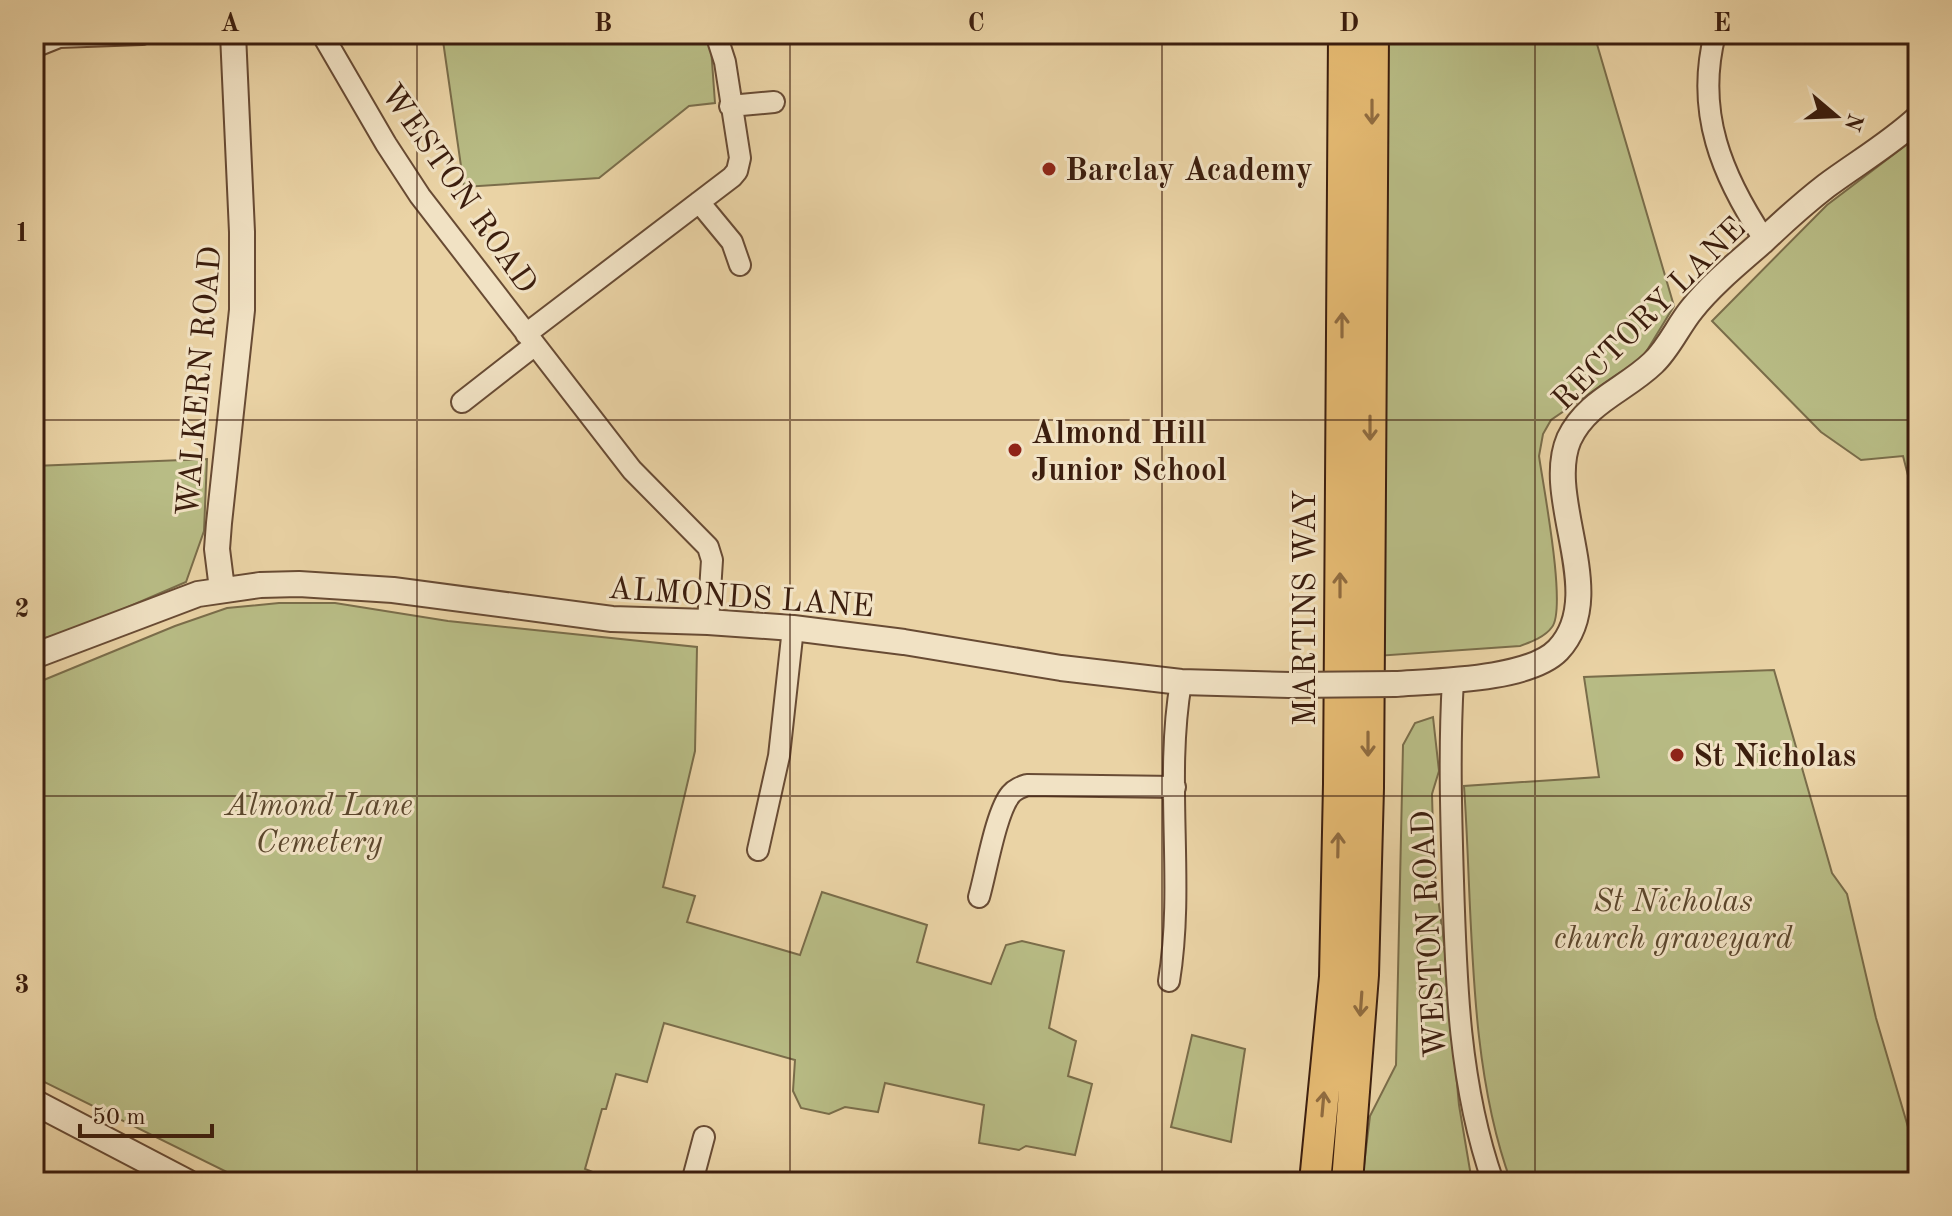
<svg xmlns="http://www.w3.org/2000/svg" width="1952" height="1216" viewBox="0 0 1952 1216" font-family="'Old Standard TT',serif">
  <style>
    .green { fill: #b8bc85; stroke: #7a6d4a; stroke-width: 2 }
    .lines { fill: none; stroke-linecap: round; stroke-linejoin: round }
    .minor-casing { stroke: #684b34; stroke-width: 24 }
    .tertiary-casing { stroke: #684b34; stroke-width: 28 }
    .primary-casing { stroke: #3c1e0e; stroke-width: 34 }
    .minor { stroke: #f1e2c4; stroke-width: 20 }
    .tertiary { stroke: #f1e2c4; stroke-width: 24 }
    .primary { stroke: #e5ba72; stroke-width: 30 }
    .tertiary-bridge-casing { stroke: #684b34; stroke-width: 28; stroke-linecap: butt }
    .tertiary-bridge { stroke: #f1e2c4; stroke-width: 24 }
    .oneway { stroke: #906c40 }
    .grid { fill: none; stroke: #3c1e0e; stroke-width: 2; stroke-opacity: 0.55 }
    .poi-dot { fill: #8f2418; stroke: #f1e2c4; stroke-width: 3 }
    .labels { text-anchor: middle; stroke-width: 6; stroke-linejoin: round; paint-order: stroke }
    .poi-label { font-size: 32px; font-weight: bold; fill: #3c1e0e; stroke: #f1e2c4; text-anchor: start }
    .street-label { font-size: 32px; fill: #3c1e0e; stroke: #f1e2c4 }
    .park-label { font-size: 32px; font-style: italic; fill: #5b462c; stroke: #f1e2c4 }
    .neatline { fill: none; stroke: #3c1e0e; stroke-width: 3 }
    .grid-label { font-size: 26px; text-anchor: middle; font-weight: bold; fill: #3c1e0e }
  </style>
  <rect width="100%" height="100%" fill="#ead3a5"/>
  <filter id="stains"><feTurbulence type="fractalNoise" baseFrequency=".0025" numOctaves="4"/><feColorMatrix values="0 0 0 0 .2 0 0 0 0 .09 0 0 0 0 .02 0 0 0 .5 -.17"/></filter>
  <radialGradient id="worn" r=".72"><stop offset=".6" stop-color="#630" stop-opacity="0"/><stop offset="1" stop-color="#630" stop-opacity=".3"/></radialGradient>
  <!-- green -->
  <path class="green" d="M442,34h268l5,69 -26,3 -90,72 -135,9z
    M1380,34h214l80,272 -31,51 -92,63 -8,14 -4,22c4,29 28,152 13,171 -7,10 -21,15 -32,19l-144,10z
    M1918,136v378l-15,-58 -42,4 -40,-28 -109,-111 115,-116z
    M207,459l-3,72 -18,51 -109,47 -43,12v-175z
    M279,603h56l113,18 249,26 -2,104 -32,136 32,9 -8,26 113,33 22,-63 105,33 -10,37 74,22 15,-39 16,-4 42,10 -15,77 27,13 -8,35 24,8 -17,71 -49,-9 -7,4 -40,-7 5,-38 -99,-22 -7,29 -33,-5 -16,7 -28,-6 -8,-17 2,-31 -131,-37 -17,59 -31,-8 -10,35h-4l-17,60 13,5 -2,8h-349l-213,-105v-393l141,-58 52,-18z
    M1774,670l58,203 15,21 29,124 42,143v21h-407c-44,-118 -38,-270 -47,-396l135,-9 -15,-100z
    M1433,717l6,54 -7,23 2,73 10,76 15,162 13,77h-110l8,-66 26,-51 7,-320 12,-22z
    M1192,1035l53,14 -14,93 -60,-15z"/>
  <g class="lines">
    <defs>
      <path id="minor" d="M322,34l64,110 34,52 212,274 76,77 4,13 -4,62
        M1715,34c-20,78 7,142 49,205
        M34,47l25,-10 83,-3
        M730,106l44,-4
        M699,202l33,40 8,23
        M526,334l206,-157 5,-6 3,-13 -15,-96 -9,-28
        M462,402l73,-57
        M1453,680c-4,67 -2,134 0,201 3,102 6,204 40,301
        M758,850l21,-94 14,-128
        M979,897c7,-24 17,-86 32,-103 4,-5 10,-7 16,-9l148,2
        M1169,981c16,-99 -5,-200 12,-299
        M692,1182l12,-45"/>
      <path id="tertiary" d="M222,589l-5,-40 2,-26 23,-213v-78l-9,-198
        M34,656l164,-62 62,-9 39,-1 94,6 219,29 96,3 85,6 111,14 157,26 120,14 109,3
        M1395,684c42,-3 134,-4 163,-34 52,-55 -15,-151 11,-211 18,-38 56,-49 84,-76 16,-15 25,-37 39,-54 20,-25 46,-46 70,-67 20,-19 42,-39 64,-56 31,-23 64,-42 92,-68
        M34,1102l153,80"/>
      <path id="primary" d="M1315,1182l20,-205 4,-193 5,-750
        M1347,1182l16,-207 5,-187 5,-754"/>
    </defs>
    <!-- minor casing -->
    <use href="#minor" class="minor-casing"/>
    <!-- tertiary casing -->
    <use href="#tertiary" class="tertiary-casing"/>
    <!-- primary casing -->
    <use href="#primary" class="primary-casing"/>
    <!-- minor -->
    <use href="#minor" class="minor"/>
    <!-- tertiary -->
    <use href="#tertiary" class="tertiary"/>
    <!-- primary -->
    <use href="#primary" class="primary"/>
    <defs>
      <path id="tertiary-bridge" d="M1290,685l105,-1"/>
    </defs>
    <!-- tertiary-bridge casing -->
    <use href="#tertiary-bridge" class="tertiary-bridge-casing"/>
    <!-- tertiary-bridge -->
    <use href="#tertiary-bridge" class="tertiary-bridge"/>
  </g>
  <!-- one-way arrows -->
  <defs><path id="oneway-shaft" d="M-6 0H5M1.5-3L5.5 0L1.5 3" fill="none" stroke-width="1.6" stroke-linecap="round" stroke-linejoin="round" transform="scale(2)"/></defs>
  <g class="oneway">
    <use href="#oneway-shaft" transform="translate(1372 112) rotate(90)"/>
    <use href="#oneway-shaft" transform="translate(1342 325) rotate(-90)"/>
    <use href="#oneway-shaft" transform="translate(1370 428) rotate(90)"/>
    <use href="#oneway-shaft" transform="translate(1340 585) rotate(-90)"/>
    <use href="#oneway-shaft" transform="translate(1368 744) rotate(90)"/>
    <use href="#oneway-shaft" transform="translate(1338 845) rotate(-89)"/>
    <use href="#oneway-shaft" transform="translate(1361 1004) rotate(94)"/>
    <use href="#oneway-shaft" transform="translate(1323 1104) rotate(-85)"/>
  </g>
  <!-- grid -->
  <path class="grid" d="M417,34v1148M790,34v1148M1162,34v1148M1535,34v1148M34,420h1884M34,796h1884"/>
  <!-- markers -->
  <g class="poi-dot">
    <circle cx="1049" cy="169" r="8"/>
    <circle cx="1015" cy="450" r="8"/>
    <circle cx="1677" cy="755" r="8"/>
  </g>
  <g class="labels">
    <!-- poi labels -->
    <g class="poi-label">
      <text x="1065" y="180">Barclay Academy</text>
      <text x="1031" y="443">Almond Hill<tspan x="1031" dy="37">Junior School</tspan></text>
      <text x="1693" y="766">St Nicholas</text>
    </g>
    <!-- street labels -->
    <g class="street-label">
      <text transform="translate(460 188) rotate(55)" y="11">WESTON ROAD</text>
      <text transform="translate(1648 313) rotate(-45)" y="11">RECTORY LANE</text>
      <text transform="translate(198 381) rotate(-85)" y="11">WALKERN ROAD</text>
      <text transform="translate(741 596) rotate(4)" y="11">ALMONDS LANE</text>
      <text transform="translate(1304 608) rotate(-90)" y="11">MARTINS WAY</text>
      <text transform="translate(1428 934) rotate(-93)" y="11">WESTON ROAD</text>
    </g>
    <!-- park labels -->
    <g class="park-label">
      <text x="319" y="815">Almond Lane<tspan x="319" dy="37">Cemetery</tspan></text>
      <text x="1673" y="911">St Nicholas<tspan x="1673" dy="37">church graveyard</tspan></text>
    </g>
  </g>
  <!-- margin -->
  <rect width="1952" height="1216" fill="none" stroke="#ead3a5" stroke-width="88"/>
  <!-- north arrow -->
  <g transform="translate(1836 116) rotate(109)" stroke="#f1e2c4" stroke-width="6" paint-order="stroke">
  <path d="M0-6L14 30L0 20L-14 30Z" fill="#3c1e0e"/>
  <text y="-12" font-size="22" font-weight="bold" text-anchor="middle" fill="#3c1e0e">N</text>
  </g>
  <!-- scale -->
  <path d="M80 1124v12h132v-12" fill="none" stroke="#3c1e0e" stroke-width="4"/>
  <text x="92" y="1124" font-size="24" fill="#3c1e0e" stroke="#f1e2c4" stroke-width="6" paint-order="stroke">50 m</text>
  <rect x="44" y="44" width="1864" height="1128" class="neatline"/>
  <g class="grid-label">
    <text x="230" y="31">A</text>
    <text x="603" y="31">B</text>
    <text x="976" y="31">C</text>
    <text x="1349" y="31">D</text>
    <text x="1722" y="31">E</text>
    <text x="22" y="241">1</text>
    <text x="22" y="617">2</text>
    <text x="22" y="993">3</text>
  </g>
  <rect width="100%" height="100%" filter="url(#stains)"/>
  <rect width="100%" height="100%" fill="url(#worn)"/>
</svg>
